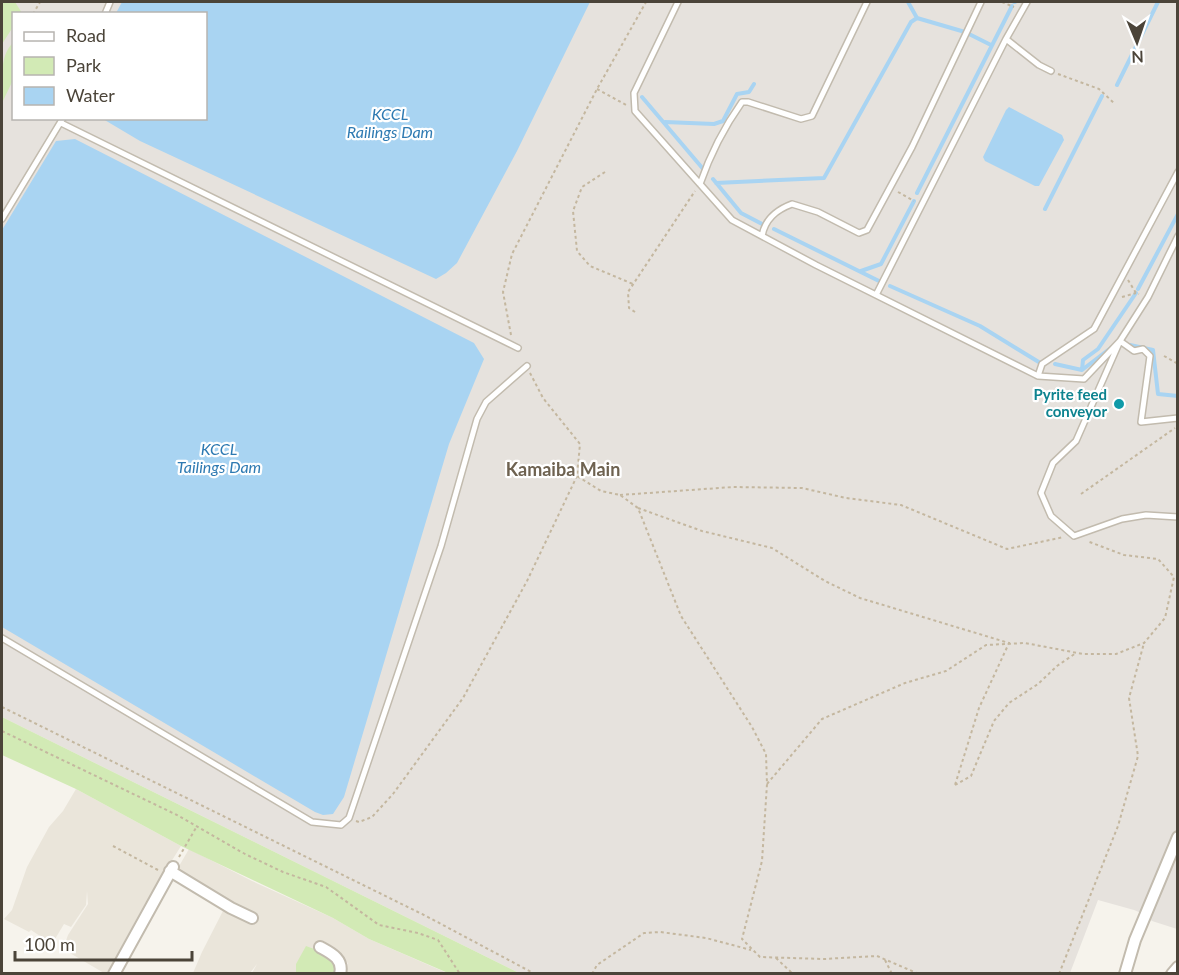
<svg xmlns="http://www.w3.org/2000/svg" width="1179" height="975" viewBox="0 0 1179 975" font-family="Lato,sans-serif">
  <style>
    .residential { fill: #eae5da }
    .industrial { fill: #e6e2dd; fill-rule: evenodd }
    .green { fill: #d2eab5 }
    .water { fill: #a9d4f2 }
    .lines { fill: none; stroke-linecap: round; stroke-linejoin: round }
    .stream { stroke: #a9d4f2; stroke-width: 4 }
    .lane-casing { stroke: #c2bbae; stroke-width: 8 }
    .street-casing { stroke: #c2bbae; stroke-width: 14 }
    .path { stroke: #c4b79f; stroke-width: 2; stroke-dasharray: 3 3; stroke-linecap: butt }
    .lane { stroke: #fff; stroke-width: 5 }
    .street { stroke: #fff; stroke-width: 10 }
    .culture-dot { fill: #0f9aa8; stroke: #fff; stroke-width: 2 }
    .labels { text-anchor: middle; stroke-width: 4.5; stroke-linejoin: round; paint-order: stroke }
    .culture-label { font-size: 15px; font-weight: bold; fill: #0d838f; stroke: #fff; text-anchor: end }
    .water-label { font-size: 16px; font-style: italic; fill: #2e7ab2; stroke: #fff }
    .quarter-label { font-size: 18px; font-weight: bold; fill: #6e6250; stroke: #fff }
  </style>
  <rect width="100%" height="100%" fill="#f6f3ec"/>
  <!-- residential -->
  <path class="residential" d="M76,789l105,57 -37,59 -37,68h-3l-41,-24 5,-14 20,-31 -1,-13 -1,14 -15,22 -7,-3 -12,20 -21,-14 -2,2 -25,-13 8,-9 15,-43 22,-40 14,-16z
    M189,849l63,32 81,37 36,21 78,34h-102l3,-10 -17,-8 4,7 1,11h-84l5,-9 -7,9h-57l9,-21 23,-45 -50,-34z"/>
  <!-- industrial -->
  <path class="industrial" d="M2,2h1175v927l-25,-8 -6,-6 -12,-5 -36,-10 -28,73h-551l-517,-256zM14,14h192v104h-192z"/>
  <!-- green -->
  <path class="green" d="M2,2h13l7,11 -8,1 -1,13 -11,17z
    M13,43v37l-11,23c-1,-20 -2,-49 11,-60z
    M2,717l517,256h-71l-79,-34 -36,-21 -152,-72 -105,-57 -74,-34z
    M306,946c18,7 26,7 30,27h-40v-9z"/>
  <!-- water -->
  <path class="water" d="M122,2h468l-73,149 -60,112 -11,10 -10,6 -296,-138 -37,-22 103,-1v-104l-90,-1z
    M1009,107l53,28 2,5 -25,46h-4l-50,-25 -2,-4 23,-47z
    M75,139l399,204 10,16 -35,85 -105,353 -11,17 -10,1 -8,-3 -313,-185v-397l54,-89z"/>
  <g class="lines">
    <!-- stream -->
    <path class="stream" d="M908,2l9,16
      M1014,2h1
      M1117,85l41,-83
      M642,97l62,73
      M665,122l49,2 9,-3 14,-27 12,-2 5,-8
      M713,179l28,34 23,12
      M716,183l108,-5 87,-156 6,-4 48,14 26,13
      M917,193l95,-187
      M1045,209l57,-113
      M774,229l109,54
      M861,271l20,-7 33,-63
      M890,286l90,40 62,38
      M1138,289l40,-75
      M1130,345l23,5 5,44 20,2
      M1055,364l27,6 30,-23
      M1082,370l1,-10 15,-11 38,-56"/>
    <defs>
      <path id="lane" d="M678,2l-44,91 1,18 97,109 84,45 222,111 46,3 36,-38 14,10 9,-2 7,7 -9,66 37,-4
        M1027,2l-21,37 33,26 12,6
        M105,14l5,-12
        M61,123l457,225
        M700,184c10,-29 25,-58 42,-82h6l53,17 11,-3 55,-114
        M2,219l61,-101
        M762,236c3,-17 14,-26 30,-32l26,8 41,21 8,-3 45,-83 69,-145
        M1178,236l-30,61 -28,44 -44,100 -23,22 -12,30 10,23 23,20 48,-17 24,-4 32,2
        M876,295l130,-256
        M1038,376l4,-12 52,-35 84,-157
        M2,638l310,184 29,3 8,-7 92,-272 36,-127 9,-17 41,-36"/>
      <path id="street" d="M170,871l61,37 21,10
        M320,947c11,6 24,12 20,27
        M114,974l59,-107
        M1125,974l10,-34 43,-103
        M1172,974l6,-7"/>
    </defs>
    <!-- lane casing -->
    <use href="#lane" class="lane-casing"/>
    <!-- street casing -->
    <use href="#street" class="street-casing"/>
    <!-- path -->
    <path class="path" d="M1002,2l12,5
      M33,14l7,-12
      M1058,74l41,15 16,15
      M597,89l31,17
      M605,172l-23,15 -9,24 4,40 13,15 43,18
      M898,192l16,9
      M1128,280l8,13 3,1
      M1122,297l14,-4
      M635,312l-6,-4 -1,-16 67,-101
      M511,335l-8,-43 9,-38 85,-165 49,-87
      M1164,356l14,8
      M530,373l13,25 37,46 -3,32 24,15 19,4 18,13 43,108 71,111 14,27 1,30 -5,77 -20,78 18,18 64,2 53,-3 42,18
      M1081,494l94,-66
      M620,495l113,-8 69,1 44,10 55,7 106,44 57,-12
      M638,508l64,23 70,17 53,33 35,17 149,45 -30,65 -24,77
      M2,707l424,209 109,58
      M2,731l175,84 68,39 38,18 43,15 53,38 39,8 20,7 22,34
      M767,784l55,-65 83,-36 41,-12 40,-26 39,-2 58,11h33l28,-11 21,-25 9,-41 -16,-18 -34,-4 -37,-14
      M955,785l16,-9 23,-55 15,-18 29,-19 19,-18 19,-13
      M356,821l3,1 13,-5 21,-23 70,-96 64,-117 50,-105
      M113,846l45,24
      M179,857l18,-31
      M776,958l17,16
      M885,960l7,14
      M592,974l5,-9 47,-32 16,-1 46,6 45,12
      M1059,974l59,-148 20,-70 -9,-58 15,-55"/>
    <!-- lane -->
    <use href="#lane" class="lane"/>
    <!-- street -->
    <use href="#street" class="street"/>
  </g>
  <!-- markers -->
  <circle class="culture-dot" cx="1119" cy="404" r="6"/>
  <g class="labels">
    <!-- culture labels -->
    <g class="culture-label">
      <text x="1107" y="400">Pyrite feed<tspan x="1107" dy="17">conveyor</tspan></text>
    </g>
    <!-- water labels -->
    <g class="water-label">
      <text x="390" y="120">KCCL<tspan x="390" dy="18">Railings Dam</tspan></text>
      <text x="219" y="455">KCCL<tspan x="219" dy="18">Tailings Dam</tspan></text>
    </g>
    <!-- quarter labels -->
    <g class="quarter-label">
      <text x="563" y="476">Kamaiba Main</text>
    </g>
  </g>
  <!-- border -->
  <rect width="1179" height="975" fill="none" stroke="#4b4439" stroke-width="6"/>
  <!-- legend -->
  <rect x="12" y="12" width="195" height="108" fill="#ffffff" stroke="#b7b4b0" stroke-width="1.5"/>
  <rect x="24" y="32" width="30" height="9" fill="#ffffff" stroke="#b7b4b0" stroke-width="1.5"/>
  <text x="66" y="42" font-size="18" fill="#4b4439">Road</text>
  <rect x="24" y="57" width="30" height="18" fill="#d2eab5" stroke="#b7b4b0" stroke-width="1.5"/>
  <text x="66" y="72" font-size="18" fill="#4b4439">Park</text>
  <rect x="24" y="87" width="30" height="18" fill="#a9d4f2" stroke="#b7b4b0" stroke-width="1.5"/>
  <text x="66" y="102" font-size="18" fill="#4b4439">Water</text>
  <!-- north arrow -->
  <g transform="translate(1137 42) rotate(178)" stroke="#ffffff" stroke-width="4.5" paint-order="stroke">
  <path d="M0-4.5L10 22L0 15L-10 22Z" fill="#4b4439"/>
  <text y="-9" font-size="16" font-weight="bold" text-anchor="middle" fill="#4b4439">N</text>
  </g>
  <!-- scale -->
  <path d="M15 951v9h177v-9" fill="none" stroke="#4b4439" stroke-width="3"/>
  <text x="24" y="951" font-size="18" fill="#4b4439" stroke="#ffffff" stroke-width="4.5" paint-order="stroke">100 m</text>
</svg>
